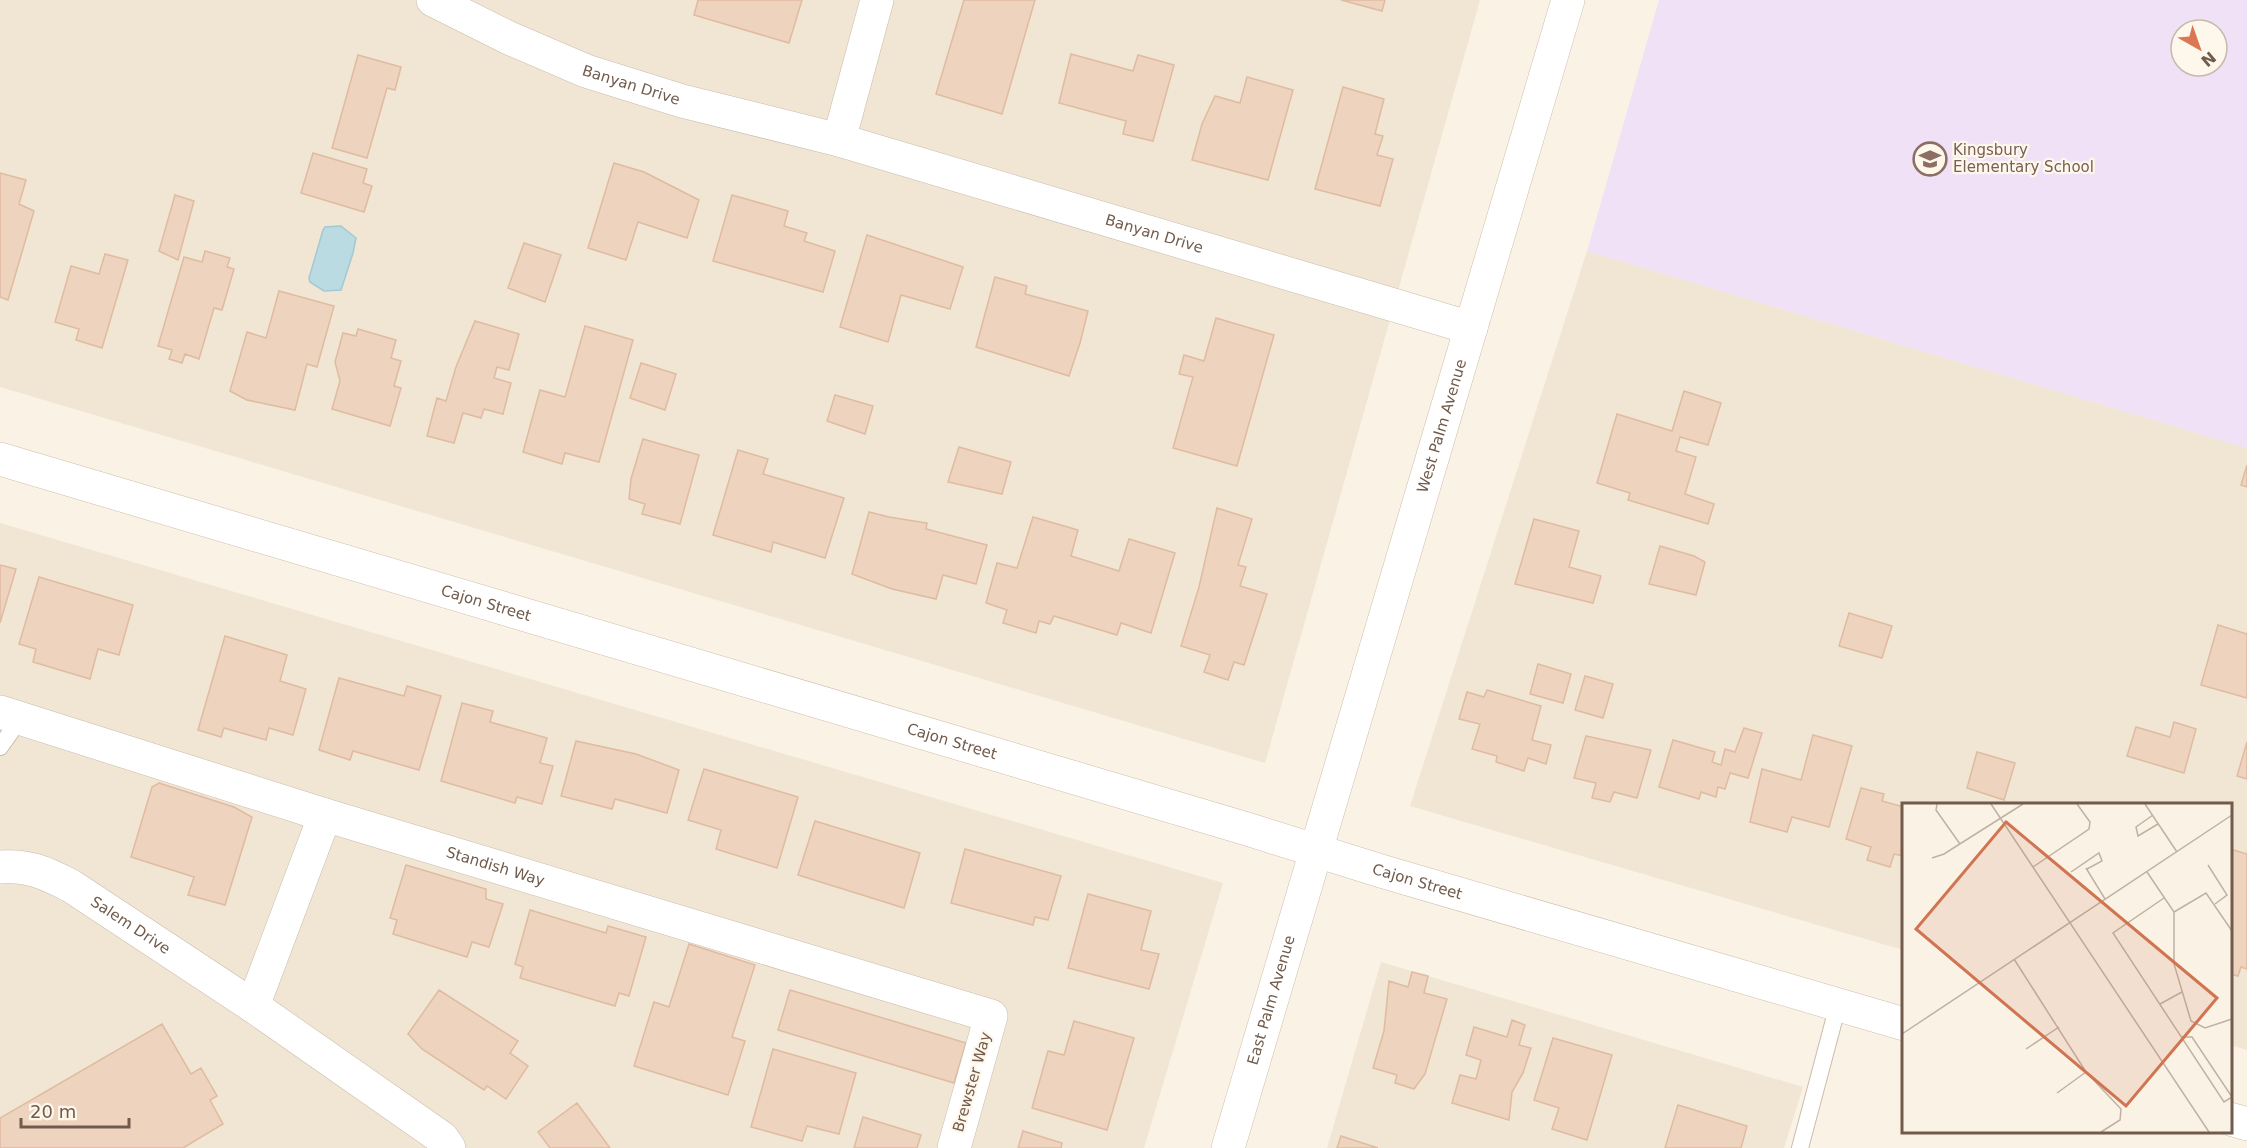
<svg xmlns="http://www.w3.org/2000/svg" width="2247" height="1148" viewBox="0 0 2247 1148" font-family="'DejaVu Sans',sans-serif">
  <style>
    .residential { fill: #f1e5d4 }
    .education { fill: #f0e1f7; fill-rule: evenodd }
    .water { fill: #bbdbe2; stroke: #a2c9d3; stroke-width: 1.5 }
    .building { fill: #eed3be; stroke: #dfbba0; stroke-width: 1.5 }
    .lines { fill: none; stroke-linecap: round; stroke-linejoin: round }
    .lane-casing { stroke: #cbbbac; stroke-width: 18 }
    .street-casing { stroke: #cbbbac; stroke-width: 34 }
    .secondary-casing { stroke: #d0bdac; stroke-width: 34 }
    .lane { stroke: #fff; stroke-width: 16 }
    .street { stroke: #fff; stroke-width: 33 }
    .secondary { stroke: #fff; stroke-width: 33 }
    .labels { text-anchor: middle; stroke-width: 4.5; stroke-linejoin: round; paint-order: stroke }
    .street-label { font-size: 15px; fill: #715b4c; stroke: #fef7eb }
    .education-label { font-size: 15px; fill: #785e54; stroke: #fef7eb; text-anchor: start }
    .inset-road { fill: none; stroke: #bfb1a3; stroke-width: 1.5 }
    .view { fill: #d07452; fill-opacity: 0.15; stroke: #d07452; stroke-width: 3 }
    .inset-edge { fill: none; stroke: #715b4c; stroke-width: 3 }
  </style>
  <rect width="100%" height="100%" fill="#faf3e5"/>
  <!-- residential -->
  <path class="residential" d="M0,0h1480l-215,763 -1265,-376z
    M1587,251l660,197v602l-16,-5 -1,-241h-326l-1,146 -493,-144z
    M0,523l1223,360 -79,265h-1144z
    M1381,962l422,125 -19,61h-457z"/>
  <!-- education -->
  <path class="education" d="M1659,0h588v448l-660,-197zM2181,30h36v36h-36z"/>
  <!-- water -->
  <path class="water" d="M341,226l15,12 -3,15 -12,37 -17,1 -14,-9 -1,-4 14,-48 2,-3z"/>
  <!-- building -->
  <path class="building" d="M698,0h104l-13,43 -95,-28z
    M964,0h71l-33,114 -66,-20z
    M1341,0h44l-3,11z
    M1071,54l62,17 5,-16 36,10 -21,76 -30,-7 3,-13 -67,-18z
    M358,55l43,12 -6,23 -8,-2 -20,70 -35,-10z
    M1247,77l46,13 -25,90 -76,-20 10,-36 13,-28 25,7z
    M1343,87l41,12 -9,35 8,2 -6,19 16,4 -13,47 -65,-17z
    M313,153l54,16 -4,14 9,3 -8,26 -63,-19z
    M614,163l30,9 55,28 -12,38 -49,-16 -12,38 -38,-12z
    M0,173l26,7 -7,24 15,7 -26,89 -8,-3z
    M175,195l19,6 -16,59 -19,-9z
    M732,195l56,16 -4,15 23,7 -3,8 31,10 -12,41 -110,-31z
    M867,235l96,32 -13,42 -49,-14 -13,47 -48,-15z
    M524,243l37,12 -16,47 -37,-14z
    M205,251l25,7 -3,9 7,2 -12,41 -8,-2 -15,51 -14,-5 -3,9 -13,-4 3,-9 -14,-4 26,-89 18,5z
    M105,254l23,6 -26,88 -26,-8 3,-11 -24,-7 16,-56 28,8z
    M995,277l32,9 -2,8 63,17 -8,32 -11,33 -93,-29z
    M279,291l55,15 -17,61 -10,-3 -12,46 -48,-10 -17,-9 17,-59 19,6z
    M1216,318l58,17 -37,131 -64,-18 20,-71 -14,-3 5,-19 20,6z
    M475,321l44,13 -10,36 -12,-3 -3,11 17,5 -8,31 -19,-5 -3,9 -18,-5 -9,30 -27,-7 10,-38 9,3 10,-34z
    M585,326l48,14 -34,122 -34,-9 -3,11 -39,-12 17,-62 25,7z
    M358,329l38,11 -5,18 10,3 -7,25 7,2 -11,38 -58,-17 8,-28 -5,-19 8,-29 13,3z
    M641,363l35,11 -11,36 -35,-12z
    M1684,391l37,12 -13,42 -28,-8 -4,14 20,6 -11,37 29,10 -6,20 -80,-24 2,-7 -33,-10 20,-69 55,17z
    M835,395l38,11 -8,28 -38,-13z
    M643,439l56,16 -19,69 -38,-10 3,-10 -16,-5 2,-20z
    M959,447l52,15 -9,32 -54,-12z
    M738,450l30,9 -5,15 81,24 -19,60 -52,-16 -2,10 -58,-17z
    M2247,465v22l-6,-2z
    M1217,508l35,11 -14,46 8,2 -6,19 27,8 -23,71 -10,-3 -6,18 -24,-8 6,-17 -29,-9 18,-59z
    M869,512l20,5 38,6 -1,6 61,16 -11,39 -33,-9 -7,24 -44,-10 -40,-15z
    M1033,517l45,13 -7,26 48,15 10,-32 46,14 -24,80 -30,-10 -4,12 -63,-19 -4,8 -11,-3 -3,12 -33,-10 4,-13 -21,-7 11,-40 20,5z
    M1534,519l45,12 -10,36 32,9 -8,27 -78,-19z
    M1660,546l34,10 11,6 -9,33 -47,-11z
    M0,565l16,4 -16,54z
    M39,577l94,28 -14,50 -21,-6 -8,30 -57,-17 3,-13 -17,-5z
    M1849,613l43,13 -10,32 -43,-12z
    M2218,625l29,9v64l-46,-13z
    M225,636l62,19 -7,26 26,8 -13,46 -24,-7 -3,12 -42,-12 -3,9 -23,-7z
    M1538,664l33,10 -8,29 -33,-9z
    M1585,676l28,8 -10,34 -28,-8z
    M339,678l65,18 3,-10 34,10 -22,74 -66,-19 -3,9 -31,-10z
    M1487,690l54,16 -9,34 19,5 -5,19 -18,-6 -4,13 -28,-9 1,-6 -25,-7 8,-25 -21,-5 8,-27 17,5z
    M462,703l31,8 -3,11 57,16 -7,25 13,3 -11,38 -25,-7 -2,6 -74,-22z
    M2174,722l22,7 -12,44 -57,-17 9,-29 34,10z
    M1744,728l18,5 -14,45 -18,-5 -5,16 -7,-2 -2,10 -15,-5 -2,7 -40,-12 14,-47 42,12 -3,10 9,3 4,-16 10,3z
    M1813,735l39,11 -23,81 -37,-10 -5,15 -37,-10 12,-53 39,11z
    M1586,736l65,14 -14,48 -23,-6 -4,10 -18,-4 4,-15 -22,-5z
    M576,741l60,13 43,16 -12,43 -52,-14 -3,10 -51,-13z
    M2247,742v37l-10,-3z
    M1977,752l38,11 -11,37 -37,-12z
    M704,769l94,28 -21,71 -61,-19 5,-19 -33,-10z
    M159,783l75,24 18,10 -27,88 -37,-10 6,-18 -63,-20 21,-70z
    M1861,788l23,6 -2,7 22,6v49l-10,-2 -4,13 -23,-7 4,-13 -25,-8z
    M815,821l105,32 -16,55 -106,-33z
    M965,849l96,27 -13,44 -13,-3 -2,8 -82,-22z
    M2230,849l17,5v115l-6,-2 -3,9 -8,-2z
    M406,865l80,24v10l17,5 -14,43 -17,-5 -5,15 -74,-23 4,-14 -7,-2z
    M1088,894l63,17 -10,39 18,4 -10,35 -81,-21z
    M530,910l76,23 2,-7 38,11 -17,59 -10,-3 -4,13 -95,-28 3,-11 -8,-3z
    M689,944l66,21 -23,72 13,4 -17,54 -94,-29 20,-64 15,5z
    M1412,972l16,4 -4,17 23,6 -22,75 -11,15 -19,-6 2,-8 -24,-7 11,-37 5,-50 19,6z
    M439,990l79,51 -8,12 18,13 -22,33 -19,-13 -3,4 -62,-41 -14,-15z
    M790,990l176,53 -12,40 -176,-53z
    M1512,1020l13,5 -6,20 12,3 -8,25 -11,19 -3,28 -57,-17 8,-28 16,4 5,-19 -15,-5 8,-28 33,10z
    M1074,1021l60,17 -27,92 -75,-22 16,-57 16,4z
    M162,1024l29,50 10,-6 16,28 -7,4 13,24 -40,24h-183v-30z
    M1553,1038l59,17 -25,85 -35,-11 7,-21 -25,-8z
    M773,1049l83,24 -17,61 -32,-8 -5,15 -51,-14z
    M577,1103l33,45h-60l-12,-16z
    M1678,1105l69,21 -6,22h-76z
    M863,1117l58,18 -4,13h-63z
    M1023,1131l39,12 -1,5h-43z
    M1341,1136l37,12h-41z"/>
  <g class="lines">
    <defs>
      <path id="lane" d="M0,747l20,-28
        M1800,1148l38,-143"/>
      <g id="street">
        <path id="s1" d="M433,0l76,38 77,33 96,30 157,39 632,188"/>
        <path d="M839,140l38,-140"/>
        <path id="s2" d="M0,712l325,103 666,201 -37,132"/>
        <path id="s3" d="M0,867c29,-2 46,6 71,19l182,120 189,132 7,10"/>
        <path d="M253,1006l72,-191"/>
      </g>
      <g id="secondary">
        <path id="s4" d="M0,459l1247,370 134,42 523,153"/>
        <path d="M2230,1119l17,5"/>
        <path id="s5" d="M1228,1148c111,-383 228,-765 340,-1148"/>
      </g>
    </defs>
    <!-- lane casing -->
    <use href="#lane" class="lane-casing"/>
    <!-- street casing -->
    <use href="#street" class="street-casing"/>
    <!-- secondary casing -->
    <use href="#secondary" class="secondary-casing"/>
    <!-- lane -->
    <use href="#lane" class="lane"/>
    <!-- street -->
    <use href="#street" class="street"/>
    <!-- secondary -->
    <use href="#secondary" class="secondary"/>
  </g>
  <!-- icons -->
  <defs>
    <symbol id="school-ring" viewBox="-11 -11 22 22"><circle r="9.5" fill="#fef7eb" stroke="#8d6e63" stroke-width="1.5"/><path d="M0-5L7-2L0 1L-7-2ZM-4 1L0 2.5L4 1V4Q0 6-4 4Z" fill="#8d6e63"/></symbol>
  </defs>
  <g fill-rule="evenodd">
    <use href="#school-ring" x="1911" y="140" width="38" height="38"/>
  </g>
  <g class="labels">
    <!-- street labels -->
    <g class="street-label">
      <text dy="5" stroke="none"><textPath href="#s1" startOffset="216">Banyan Drive</textPath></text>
      <text dy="5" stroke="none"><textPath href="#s1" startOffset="760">Banyan Drive</textPath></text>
      <text dy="5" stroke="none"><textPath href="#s5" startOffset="753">West Palm Avenue</textPath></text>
      <text dy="5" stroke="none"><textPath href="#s4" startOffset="507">Cajon Street</textPath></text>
      <text dy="5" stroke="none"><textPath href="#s4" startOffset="993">Cajon Street</textPath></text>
      <text dy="5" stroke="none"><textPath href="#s2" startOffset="519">Standish Way</textPath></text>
      <text dy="5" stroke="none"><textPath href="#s4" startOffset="1479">Cajon Street</textPath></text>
      <text dy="5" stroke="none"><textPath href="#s3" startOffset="146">Salem Drive</textPath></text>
      <text dy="5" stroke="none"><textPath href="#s5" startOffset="154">East Palm Avenue</textPath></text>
      <text transform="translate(972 1082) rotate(-74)" y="5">Brewster Way</text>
    </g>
    <!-- education labels -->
    <g class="education-label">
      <text x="1953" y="155">Kingsbury<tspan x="1953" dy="17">Elementary School</tspan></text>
    </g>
  </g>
  <!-- overview -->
  <g transform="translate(1902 803)">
    <rect width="330" height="330" fill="#faf3e5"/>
    <path class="inset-road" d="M35,1l-1,6 24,34M89,1l218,328M243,1l32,48M251,12l-17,12 2,9 20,-12M30,55l12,-4 79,-50M306,62l19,30 -12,9M131,64l56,-38 1,-7 -13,-18M184,65l19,31M169,69l28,-19 3,8 -15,8M245,69l27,40v52l17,57 14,7 27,-9M262,95l-51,35 111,169 8,-5M272,109l32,-19 26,38M112,156l72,113 35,37 -1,11 -19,12M258,201l22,-12M0,231l330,-219M279,234h11l40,60M124,246l33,-22M155,290l29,-21"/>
    <path class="view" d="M104,19l211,176 -91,108 -210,-177z"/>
    <rect width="330" height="330" class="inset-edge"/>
  </g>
  <!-- north arrow -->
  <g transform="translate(2199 48) rotate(140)"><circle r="28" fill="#fef7eb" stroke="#c6b9ab" stroke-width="1.5"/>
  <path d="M0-4.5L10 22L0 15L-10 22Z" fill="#db7753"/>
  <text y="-9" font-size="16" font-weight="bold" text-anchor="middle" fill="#715b4c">N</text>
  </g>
  <!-- scale -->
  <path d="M21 1118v9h108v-9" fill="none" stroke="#715b4c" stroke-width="3"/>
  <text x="30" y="1118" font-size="18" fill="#715b4c" stroke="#fef7eb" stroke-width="4.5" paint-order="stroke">20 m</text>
</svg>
